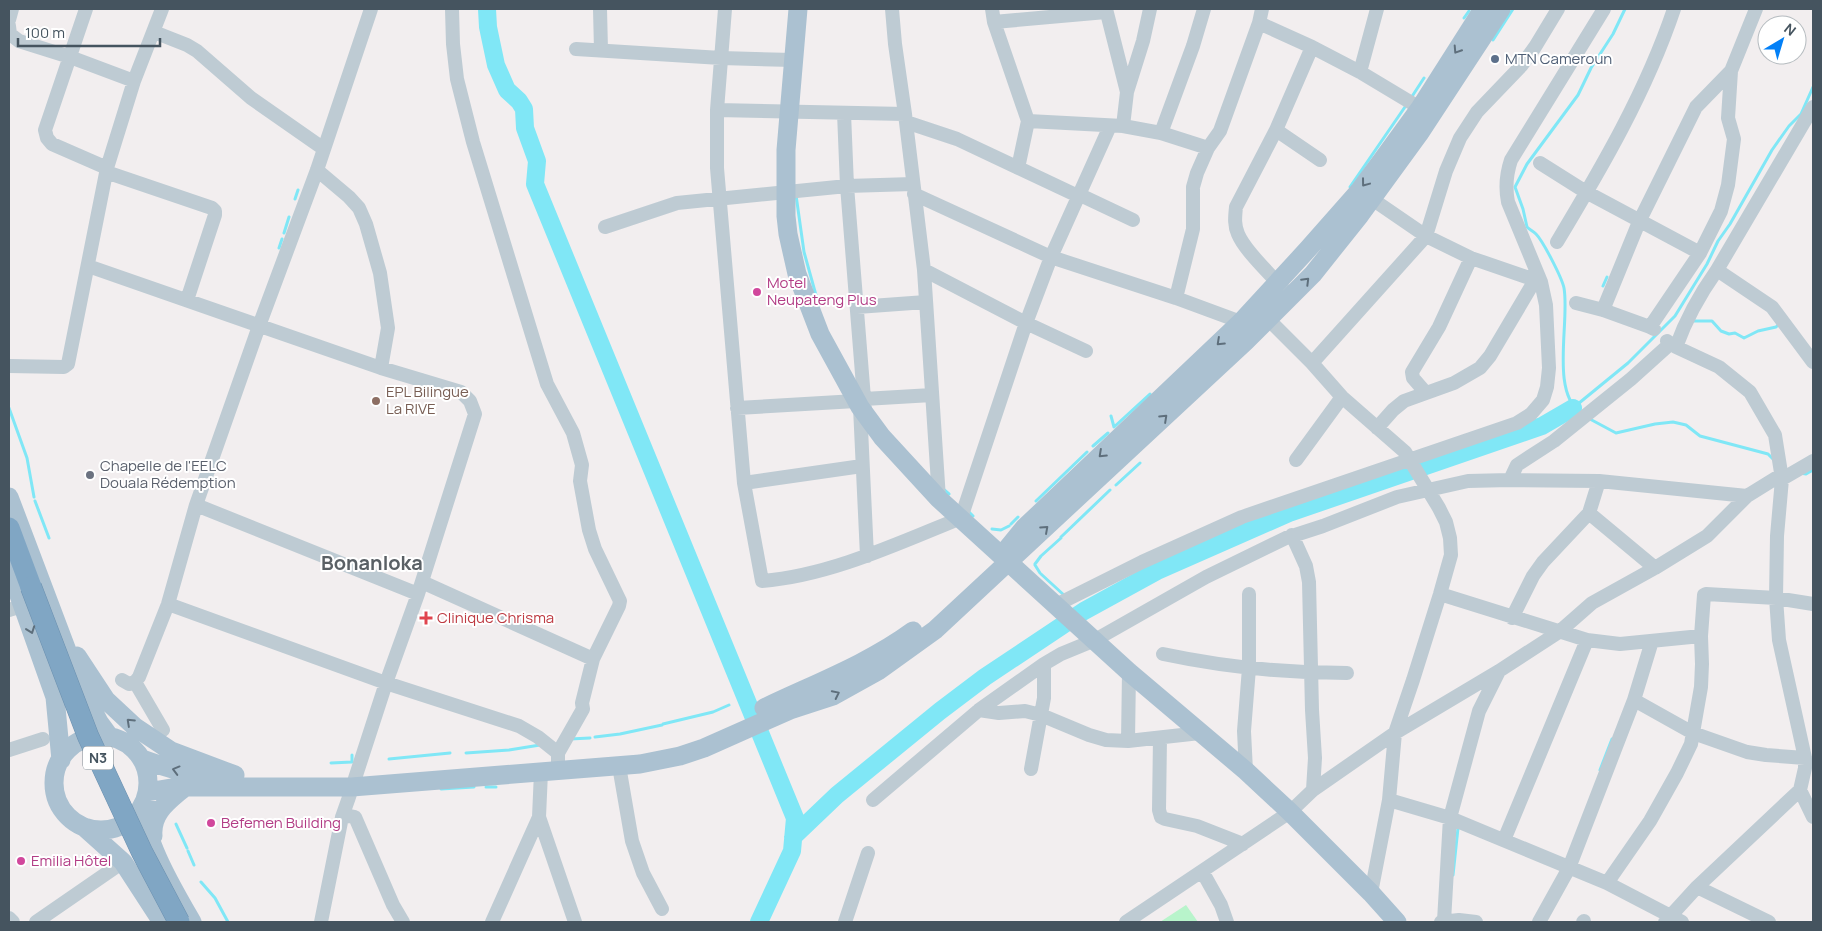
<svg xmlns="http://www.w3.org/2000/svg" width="1822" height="931" viewBox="0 0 1822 931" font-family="Manrope,sans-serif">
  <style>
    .green { fill: #b8f4cb }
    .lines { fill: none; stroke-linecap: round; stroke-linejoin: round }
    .stream { stroke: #80e7f6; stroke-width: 3 }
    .river { stroke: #80e7f6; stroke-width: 18 }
    .highway-casing { stroke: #6c91b0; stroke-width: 22 }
    .minor { stroke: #becbd3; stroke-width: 14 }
    .major { stroke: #abc1d1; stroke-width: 19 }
    .highway { stroke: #80a6c4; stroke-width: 21 }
    .highway-bridge-casing { stroke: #6c91b0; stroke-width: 22; stroke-linecap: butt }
    .highway-bridge { stroke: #80a6c4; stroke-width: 21 }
    .oneway { stroke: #5e6f7c }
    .service-dot { fill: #5c6f8a; stroke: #fff; stroke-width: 2 }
    .hotel-dot { fill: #d1479c; stroke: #fff; stroke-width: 2 }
    .education-dot { fill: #8d6e63; stroke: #fff; stroke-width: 2 }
    .worship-dot { fill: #6b7280; stroke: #fff; stroke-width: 2 }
    .health-dot { fill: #e0444e; stroke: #fff; stroke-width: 2 }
    .labels { text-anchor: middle; stroke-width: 4; stroke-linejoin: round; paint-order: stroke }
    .shield { fill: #fff; stroke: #7d878f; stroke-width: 1 }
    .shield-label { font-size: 14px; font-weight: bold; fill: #45545f }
    .service-label { font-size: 15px; fill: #4e5e75; stroke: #fff; text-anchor: start }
    .hotel-label { font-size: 15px; fill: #b23c85; stroke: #fff; text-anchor: start }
    .education-label { font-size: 15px; fill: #785e54; stroke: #fff; text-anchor: start }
    .worship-label { font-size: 15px; fill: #5b616d; stroke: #fff; text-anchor: start }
    .health-label { font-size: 15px; fill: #be3a42; stroke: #fff; text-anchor: start }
    .district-label { font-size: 20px; font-weight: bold; fill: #5a6065; stroke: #fff }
  </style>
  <rect width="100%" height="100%" fill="#f2eeef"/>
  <!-- green -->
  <path class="green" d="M1186,905l12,17h-38z"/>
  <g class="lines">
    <!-- stream -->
    <path class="stream" d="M1464,18l5,-7
      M1493,40l20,-31
      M1411,98l13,-20
      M1350,187l57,-83
      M796,195l8,57 15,54
      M295,199l3,-9
      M284,233l5,-16
      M279,248l3,-9
      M1603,286l4,-9
      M1691,321h21l9,10 8,3 6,-1 9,5 14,-7 18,-4 3,-3
      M9,408l18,50 7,39
      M1573,408l55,-45 47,-47 32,-52 11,-23 12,-17 42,-74 17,-24 12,-12 12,-27
      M1581,413c-31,-21 -11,-92 -17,-125 -2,-10 -21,-47 -28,-54 -3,-3 -6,-4 -9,-7l-4,-18 -8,-22 12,-23 51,-69 13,-27 22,-34 12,-25
      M1111,416l3,11 36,-33
      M1588,418l28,15 39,-9 18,-2 13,3 14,11 68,18 5,5
      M1093,446l15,-13
      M1800,473l6,1 7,-4
      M1116,485l24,-22
      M942,488l7,6
      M35,501l14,37
      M1036,501l51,-49
      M968,511l5,5
      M1011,524l7,-7
      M992,529l9,1 8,-4
      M1061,537l49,-47
      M1035,564l6,-8 20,-18
      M1035,565l5,8
      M1041,574l24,22
      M1076,610l7,7
      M663,724l50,-12 16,-7
      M595,737l25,-3 42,-9
      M570,739l20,-1
      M466,753l43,-3 31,-5
      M389,759l61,-6
      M331,763l21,-1v-7
      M1600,770l12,-31
      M486,787h10
      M441,789l33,-2
      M176,824l11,24
      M188,851l6,14
      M1453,875l5,-47
      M201,882l14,16 13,24"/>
    <!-- river -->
    <path class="river" d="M487,9l1,18 8,38 11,25 12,11 5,8 1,19 12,33 -2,23 260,634 -3,33 -33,71
      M793,837l44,-42 103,-84 45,-34 99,-66 73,-40 132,-58 253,-87 31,-18"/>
    <defs>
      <path id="highway" d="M9,528l22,59"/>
    </defs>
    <!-- highway casing -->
    <use href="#highway" class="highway-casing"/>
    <!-- minor -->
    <path class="minor" d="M86,9l-41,121 2,8 5,6 55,24
      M452,9l1,35 4,35 16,63 74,242 26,49 9,32 -2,16 9,49 6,19 25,52 -1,5 -26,53 -11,44 1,6 -25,44v18
      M600,9l1,41
      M725,9l-8,101v58l27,315 18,98c67,-5 137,-38 199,-63l65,-195 25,-66 59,-131
      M892,9l3,35 10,70 19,156 15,229
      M992,9l2,13 34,99 -10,47
      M1106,9l21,83
      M9,20l3,-11
      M994,22l112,-10
      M1259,23l53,24 48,25 60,36
      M9,26l1,8 9,7 51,16 64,24
      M154,32l33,13 10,6 54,47 73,51
      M576,49l145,9 72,2
      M1360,72l17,-63
      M717,110l188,4
      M844,113l3,73 18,225
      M1028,121l95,5 38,7 47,15
      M906,122l51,17 121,57
      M1123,126l4,-34 16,-51 7,-32
      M1276,130l44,30
      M1161,133l32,-87 11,-37
      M1540,163l46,29 114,61
      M317,170l32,27 10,11 7,16 14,49 8,55 -7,40
      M106,172l106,36 3,3v4l-28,85
      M914,194l137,63 125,41 65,24
      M1078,194l55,26
      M1372,199l54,37 45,22 70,24
      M605,227l72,-24 170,-17 66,-2
      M1557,242c45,-75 89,-150 117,-233
      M88,266l293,102 80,24 9,9 5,13 -57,180 -32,89 -38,117 -6,17 -21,105
      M924,270l102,53 60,28
      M1717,270l55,37 41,55
      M1290,297c-14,-18 -44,-44 -52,-63 -4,-9 -3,-17 -2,-27l40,-77 36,-83
      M1176,298l17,-69v-42l4,-14 11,-25 12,-17 39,-108 3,-14
      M1576,303l27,7 47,17 4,2
      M857,307l69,-5
      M1603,310l36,-88 57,-115 35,-36
      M1268,319l44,44 30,34 63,55 34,56 7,14 4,16 1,17 -11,39 -27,86 -18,53 -6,67 -18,93
      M1650,327l50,-74 21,-42 7,-26 6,-46 -6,-21 3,-47 25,-62
      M1676,347c10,-28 24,-53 41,-77l96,-163
      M1312,363l114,-127 20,-65 14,-33 17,-26 44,-46 14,-19 23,-38
      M9,366l55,1 4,-3 39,-196 27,-87 28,-72
      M1426,393l-13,-15 -1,-6 27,-45 32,-69
      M864,399l68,-4
      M860,407l7,149
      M737,408l119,-7
      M1377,428l16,-18 11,-9 50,-18 26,-15 10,-12 45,-76
      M1296,460l46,-63
      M1782,479l31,-18
      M1510,480l7,-15 37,-24 77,-62 40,-36
      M744,483l118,-17
      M196,505l222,89
      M1589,513l66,55
      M1292,535l14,31 3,16 3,128 3,48 -2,32
      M422,582l171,77
      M1440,594l147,46 33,4 81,-8
      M168,604l218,79 133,43 19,11 20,16
      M1056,605l86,-43 100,-45 275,-94 14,-9 12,-14 4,-13 2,-19 -3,-63 -5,-23 -33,-80c-3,-15 -2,-27 3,-42l93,-151
      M9,610l13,-4
      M1512,618l21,-42 10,-14 46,-49 10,-32
      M1163,654c61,13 122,19 184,19
      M122,680l7,4 6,-2 4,-5 29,-73 28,-99 63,-179 58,-156 54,-161
      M135,682l28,48
      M1634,700l59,33 54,19 19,3 39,3
      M979,710l20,3 26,-2 16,4 48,20 17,5 22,1 72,-8
      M1160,738l-1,72 2,7 4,2 32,7 46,18
      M1128,741l1,-69
      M9,750l34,-11
      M619,766l13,75 11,32 19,36
      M1031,769l13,-71v-34
      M1246,771l-2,-40 5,-63v-74
      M541,772l-2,45 36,105
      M1800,790l13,27
      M873,800l106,-90 65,-46 17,-10 34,-14 111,-63 80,-39 37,-12 74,-29 71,-16 42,-1 89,1 148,15 34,-21
      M1389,800l61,18 157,65 75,39
      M342,817l8,-1 5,1 38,88 10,17
      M1504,840l83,-200
      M1202,871l19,34 6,17
      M1607,883l43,-62 27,-48 14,-29 10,-57 1,-23 -1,-28 3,-41 2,-1 70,4 37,6
      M1697,887l72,35
      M9,918l4,4
      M1444,921l6,-103 29,-107 19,-38
      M36,922l87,-60
      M492,922l47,-105
      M845,922l23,-69
      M1126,922l164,-110 23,-22 82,-57 104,-62 60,-39 33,-29 63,-35 52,-32 40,-40
      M1441,922l18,-2 17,2
      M1539,922l30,-54 65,-168 18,-59
      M1583,922l1,-1
      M1665,922l32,-35 103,-97 5,-22v-10l-26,-118 -3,-42 1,-62 5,-57 -7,-44 -25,-43 -31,-25 -43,-20 -9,-6"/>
    <!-- major -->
    <path class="major" d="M798,9l-12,141v66l2,18 9,40 23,60 40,73 22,30 57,62 190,173 117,99 44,41 81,81 26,29
      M9,497l71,188 19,37 11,15
      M1002,555l22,-27 217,-206 67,-73 52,-59 23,-31 37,-51 63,-99
      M9,567l46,130 6,63
      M77,656l29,44 29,27 36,24 64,24
      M764,708c50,-24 104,-44 149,-77
      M54 783a47 47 0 1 1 94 0a47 47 0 1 1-94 0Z
      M142,759c28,10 43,15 74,15
      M147,792l30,-5h175l288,-23 40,-8 24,-8 86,-38 43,-14 45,-25 57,-41 311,-289 67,-67 47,-59 59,-81 82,-125
      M146,799c0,8 -1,16 0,24 5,29 31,73 46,99
      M84,827l39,35 39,60
      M153,836c-2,-24 16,-35 32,-49"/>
    <!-- highway -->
    <use href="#highway" class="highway"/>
    <defs>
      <path id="highway-bridge" d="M31,587l57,149 54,116 37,70"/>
    </defs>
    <!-- highway-bridge casing -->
    <use href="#highway-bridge" class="highway-bridge-casing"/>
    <!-- highway-bridge -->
    <use href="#highway-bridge" class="highway-bridge"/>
  </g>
  <!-- one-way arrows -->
  <defs><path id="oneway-chevron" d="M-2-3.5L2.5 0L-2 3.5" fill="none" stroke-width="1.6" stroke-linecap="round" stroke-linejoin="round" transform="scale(1.25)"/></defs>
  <g class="oneway">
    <use href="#oneway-chevron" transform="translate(1457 50) rotate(123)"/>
    <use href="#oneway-chevron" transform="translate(1365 183) rotate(127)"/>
    <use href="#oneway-chevron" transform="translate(1306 281) rotate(-45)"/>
    <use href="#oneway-chevron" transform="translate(1220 342) rotate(137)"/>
    <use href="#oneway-chevron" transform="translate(1164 418) rotate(-43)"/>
    <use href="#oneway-chevron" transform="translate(1102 454) rotate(137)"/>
    <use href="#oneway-chevron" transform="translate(1045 529) rotate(-42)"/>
    <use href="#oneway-chevron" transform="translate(31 630) rotate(70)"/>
    <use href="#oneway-chevron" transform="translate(836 694) rotate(-26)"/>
    <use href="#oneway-chevron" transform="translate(130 722) rotate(-137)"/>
    <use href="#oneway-chevron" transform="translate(176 770) rotate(-165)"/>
  </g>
  <!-- markers -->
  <circle class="service-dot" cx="1495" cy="59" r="5"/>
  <g class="hotel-dot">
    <circle cx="757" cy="292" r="5"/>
    <circle cx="211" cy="823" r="5"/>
    <circle cx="21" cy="861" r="5"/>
  </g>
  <circle class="education-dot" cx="376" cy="401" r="5"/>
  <circle class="worship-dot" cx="90" cy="475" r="5"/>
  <path class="health-dot" d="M423.5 610.5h5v5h5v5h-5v5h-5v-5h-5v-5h5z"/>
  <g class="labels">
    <!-- shield labels -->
    <rect class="shield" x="83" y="746.5" width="30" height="23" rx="4"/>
    <g class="shield-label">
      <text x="98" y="763">N3</text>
    </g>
    <!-- service labels -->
    <g class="service-label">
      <text x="1505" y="64">MTN Cameroun</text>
    </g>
    <!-- hotel labels -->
    <g class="hotel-label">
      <text x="767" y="288">Motel<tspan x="767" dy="17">Neupateng Plus</tspan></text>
      <text x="221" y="828">Befemen Building</text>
      <text x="31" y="866">Emilia Hôtel</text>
    </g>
    <!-- education labels -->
    <g class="education-label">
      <text x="386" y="397">EPL Bilingue<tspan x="386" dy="17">La RIVE</tspan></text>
    </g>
    <!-- worship labels -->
    <g class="worship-label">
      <text x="100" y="471">Chapelle de l'EELC<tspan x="100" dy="17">Douala Rédemption</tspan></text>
    </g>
    <!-- health labels -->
    <g class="health-label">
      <text x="437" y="623">Clinique Chrisma</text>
    </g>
    <!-- district labels -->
    <g class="district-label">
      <text x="372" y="570">Bonanloka</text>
    </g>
  </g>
  <!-- border -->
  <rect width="1822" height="931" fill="none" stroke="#45545f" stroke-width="20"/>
  <!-- north arrow -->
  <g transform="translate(1782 40) rotate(38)"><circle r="24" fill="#ffffff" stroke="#b5bbbf"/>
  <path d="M0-4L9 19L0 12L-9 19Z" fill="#0380f7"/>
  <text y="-8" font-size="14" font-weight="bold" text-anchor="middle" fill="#45545f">N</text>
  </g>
  <!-- scale -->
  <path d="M18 38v8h142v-8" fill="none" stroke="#45545f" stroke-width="2.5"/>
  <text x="25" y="38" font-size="15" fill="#45545f" stroke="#ffffff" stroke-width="4" paint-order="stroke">100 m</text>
</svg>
